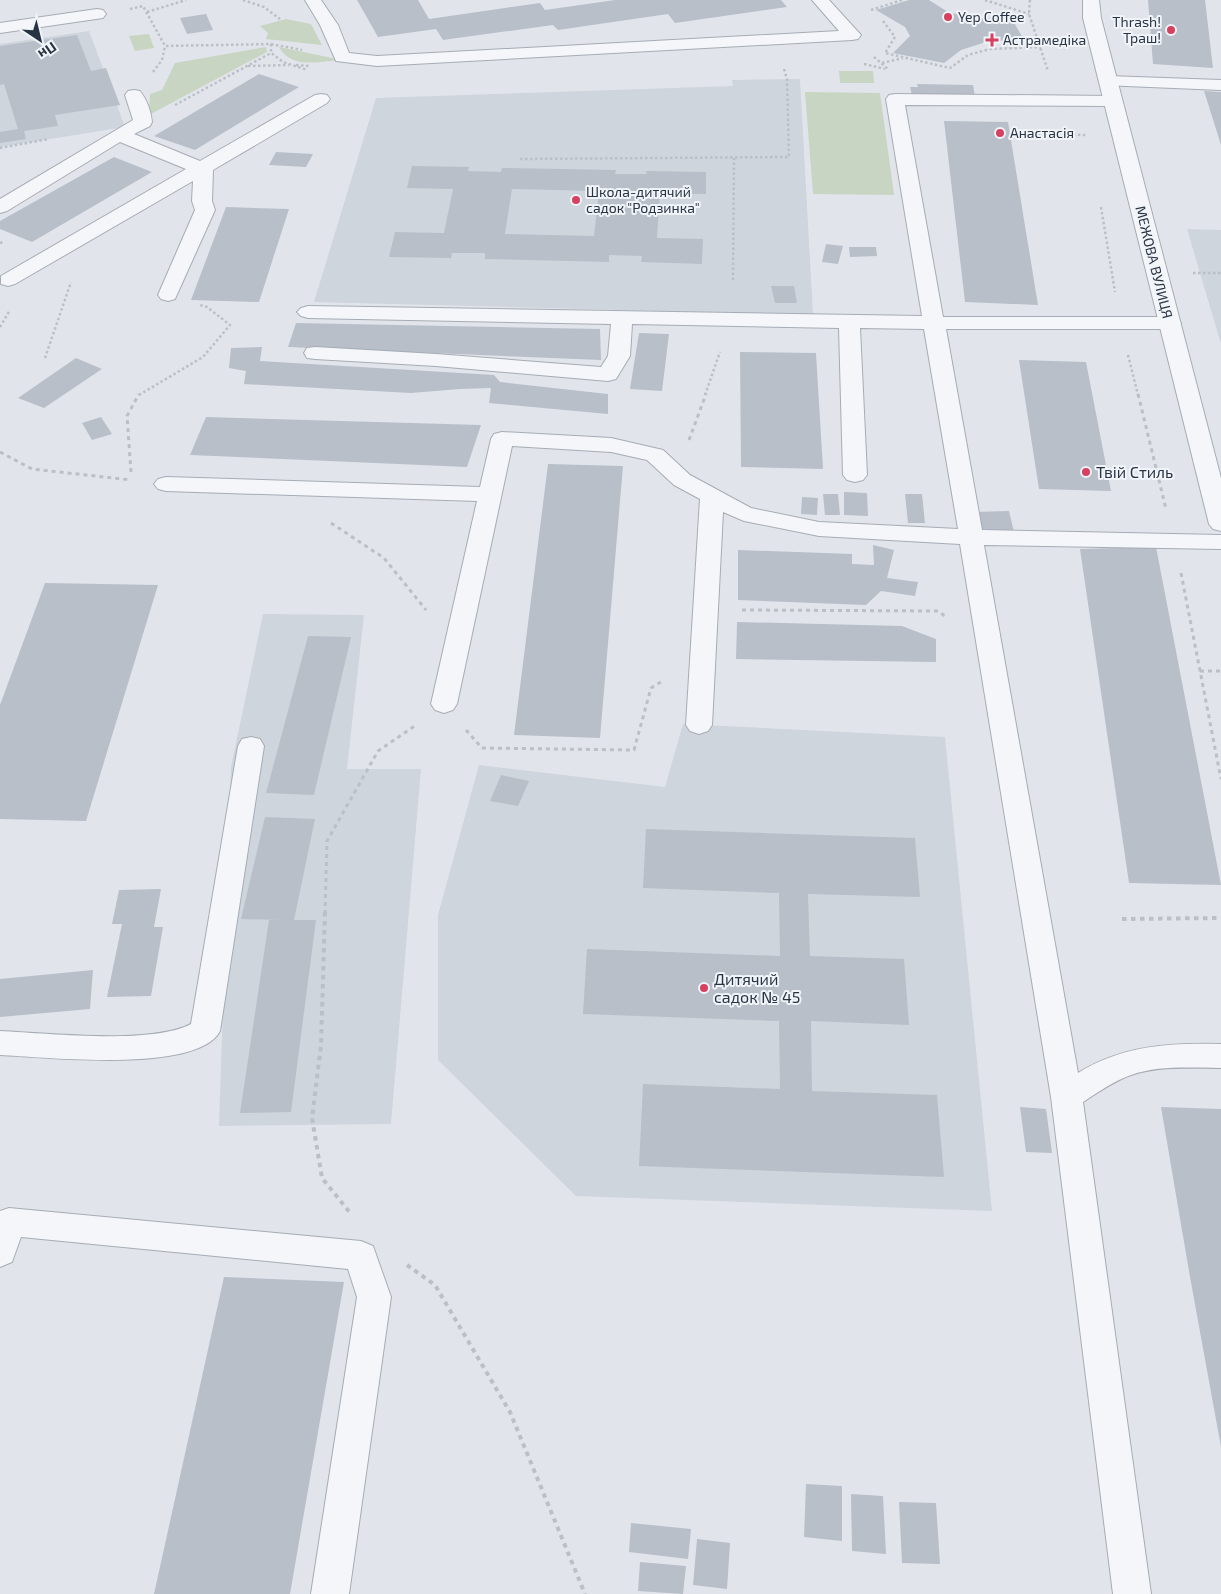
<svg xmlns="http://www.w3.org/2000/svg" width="1221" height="1594" viewBox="0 0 1221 1594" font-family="'Exo 2',sans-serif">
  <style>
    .built { fill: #cfd5dd }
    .green { fill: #c8d5c2 }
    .building { fill: #b8bfc8; fill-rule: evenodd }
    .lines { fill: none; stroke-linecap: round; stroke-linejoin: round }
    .service-casing { stroke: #a6acb5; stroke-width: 2 }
    .pedestrian-casing { stroke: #a6acb5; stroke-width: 2 }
    .minor-casing { stroke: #a6acb5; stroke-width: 2 }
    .path-far2 { stroke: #bbc0c6; stroke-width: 2.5; stroke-dasharray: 2.5 2.5; stroke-linecap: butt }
    .path-far1 { stroke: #bbc0c6; stroke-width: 3; stroke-dasharray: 4 4; stroke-linecap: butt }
    .path { stroke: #bbc0c6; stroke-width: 4; stroke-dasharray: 4.5 4.5; stroke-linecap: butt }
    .service { fill: #f4f6f9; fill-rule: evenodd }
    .pedestrian { fill: #f4f6f9; fill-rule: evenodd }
    .minor { fill: #f4f6f9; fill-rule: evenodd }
    .poi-dot { fill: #d5415f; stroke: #f1f4f8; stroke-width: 2 }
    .labels { text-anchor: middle; stroke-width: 4; stroke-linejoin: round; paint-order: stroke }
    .far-poi-label { font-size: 14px; fill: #283443; stroke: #f1f4f8; text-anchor: start }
    .far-street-label { font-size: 14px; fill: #283443; stroke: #f1f4f8 }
    .poi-label { font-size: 16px; fill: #283443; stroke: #f1f4f8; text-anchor: start }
  </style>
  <rect width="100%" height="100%" fill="#e1e5eb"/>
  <!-- built -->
  <path class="built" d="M89,31l36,96 -125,20v-103z
    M800,79l13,236 -499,-13 62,-204 357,-12 -1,-6z
    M1187,229l34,1v114l-21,-71z
    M263,614l101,1 -17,154h74l-30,355 -172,2 12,-359z
    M683,724l262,13 47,474 -416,-15 -138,-136v-145l41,-150 186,22z"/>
  <!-- green -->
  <path class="green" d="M286,19l25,5 11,21 -56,-6 2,-6 -8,-7z
    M149,34l5,14 -19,3 -6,-15z
    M266,47l1,5 -118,63 1,-21 12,-4 13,-27z
    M279,47l63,13c-22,1 -50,10 -63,-13z
    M839,71h34l1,12h-34z
    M805,92l75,1 14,102 -81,-1z"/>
  <!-- building -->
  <path class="building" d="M357,0h61l11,19 111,-16 5,7 70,-10h166l6,7 -112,16 -7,-9 -110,16 -5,-5 -110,15 -7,-11 -58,8z
    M909,0h20l19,12 23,6 41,1 12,21 -35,1 -28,9 -17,13 -51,-10 17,-17 -5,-9 -29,-17z
    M1148,0h57l8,68 -60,-4z
    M206,14l7,16 -26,4 -7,-16z
    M77,35l14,36 15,-3 14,37 -65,10 3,11 -34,5 2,8 -26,4v-11l18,-3 -14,-45 -4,1v-39z
    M259,74l40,13 -104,63 -41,-14z
    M917,84l56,1 2,11 -63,-1 -2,-8h8z
    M1204,91l17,1v53z
    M944,121l64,1 30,183 -73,-3z
    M276,152l37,2 -7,13 -37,-2z
    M114,157l38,15 -120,70 -32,-13v-8z
    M412,166l57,1 -1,4 33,1 1,-4 114,2 -1,4h32l-1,-3 60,1v22l-46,-1 -3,45 46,1 -1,25 -61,-2 1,-6 -33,-1v7l-124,-3v-6h-33l-1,5 -62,-1 6,-25 49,1 9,-44 -46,-1zM512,189l87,2 -5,45 -89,-2z
    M226,207l63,2 -30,93 -68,-2z
    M826,244l17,2 -5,18 -16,-2z
    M849,247h27l1,9 -27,1z
    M771,286h23l3,17h-22z
    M296,323l304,6 1,31 -313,-13z
    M639,333l30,1 -7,57 -32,-2z
    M262,347l-2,14 234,14 6,7 108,12v20l-119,-11 2,-15 -31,1 -49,4 -167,-9 2,-13 -17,-3 2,-20z
    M740,352l76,1 7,116 -82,-2z
    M76,358l26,11 -58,39 -26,-10z
    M1019,360l67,2 25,129 -72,-2z
    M101,417l11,17 -20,6 -10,-17z
    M206,417l275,8 -14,42 -277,-12z
    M548,464l75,2 -23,272 -86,-3z
    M844,492l23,1 1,23 -24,-1z
    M823,494h15l2,21h-15z
    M905,494h17l3,29h-17z
    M802,497l16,1 -1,17 -16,-1z
    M1009,511l5,21 -37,1 -5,-21z
    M873,545l21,5 -7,28 31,4 -3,14 -34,-5 -15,14 -128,-5v-50l114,4v10l22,1z
    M1156,547l65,338 -92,-2 -49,-334z
    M45,583l113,2 -72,236 -86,-2v-114z
    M737,622l165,4 34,13v23l-200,-3z
    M308,636l43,1 -37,158 -48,-2z
    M501,775l28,6 -11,25 -28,-5z
    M265,817l50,2 -21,101h22l-25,192 -51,1 29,-193h12l-40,-1z
    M646,829l269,9 5,59 -112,-3 2,62 94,3 5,66 -98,-4 1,70 125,4 7,82 -305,-11 4,-82 137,5 -1,-68 -196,-7 4,-65 193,7 -1,-63 -136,-5z
    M161,889l-7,38h9l-12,69 -44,1 15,-73h-10l7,-34z
    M93,970l-3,39 -90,8v-38z
    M1020,1107l26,2 6,44 -26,-1z
    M1161,1107l60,2v338l-31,-170z
    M224,1277l120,5 -54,312h-136z
    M806,1484l36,2v55l-38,-4z
    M851,1494l32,2 3,58 -34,-3z
    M899,1502l37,1 4,61 -38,-1z
    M631,1523l60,6 -3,30 -59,-7z
    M697,1539l33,4 -3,46 -34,-4z
    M640,1562l46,4 -3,28 -45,-3z"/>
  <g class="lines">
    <defs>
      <path id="service" d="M305,0h16l17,25 11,28 28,3 462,-25 -27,-31h17l32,35 -3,4 -6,1 -475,26 -41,-5 -16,-36z
        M1108,76l113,4v10l-119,-5 -3,-4 3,-4z
        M134,90l6,1c7,9 11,20 12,31l-2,4 -16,8 66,27 115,-66 6,-1 6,1 3,4 -3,4 -114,67 -1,31 3,9 -40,89 -7,2 -7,-2 -3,-4 37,-85 -3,-9 1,-20 -178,103 -7,2 -7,-2v-8l185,-107 -66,-27 -113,69 -7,2v-14l133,-79 -8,-25 3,-4z
        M895,94l218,2 6,1 3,4 -3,4 -6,1 -208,-1 38,212h227l7,2 4,4 -4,4 -7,2h-224l36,201 239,5v14l-237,-4 94,528c45,-28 92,-30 143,-29v24c-29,0 -62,-3 -90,7 -17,6 -33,17 -48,27l68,492h-38l-62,-497 -91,-553 -141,-8 -75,-15 -21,-9 -11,213 -4,6 -9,3 -9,-3 -4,-6 14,-226 -26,-14 -27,-25 -36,-8 -99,-6 -55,258 -4,6 -9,3 -9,-3 -4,-6 46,-203 -311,-10 -8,-2 -4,-5 4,-5 8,-2 314,10 11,-48 3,-5 8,-2 109,6 52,12 27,25 61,33 68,14 139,7 -34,-200 -64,-1 7,147 -4,5 -8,2 -8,-2 -4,-5 -4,-147 -207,-4 -2,32 -14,23 -8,2 -172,-15 -121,-7 -8,-1 -3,-5 3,-5 8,-1 121,7 165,13 7,-11 3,-32 -303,-6 -7,-2 -4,-4 4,-4 7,-2 614,10 -36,-217 3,-4z
        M251,737l9,2 4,7 -44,285c-22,43 -176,26 -220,24v-24c47,2 151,14 191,-7l47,-278 4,-7z
        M9,1208l352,33 12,5 18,51 -42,297h-38l46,-297 -9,-28 -327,-32 -9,25 -12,5v-56z"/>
      <path id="pedestrian" d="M97,9l6,1 3,4 -3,4 -103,15v-10z"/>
      <path id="minor" d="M1083,0h16l2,18 120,460v53l-8,-2 -4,-5 -126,-506z"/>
    </defs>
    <!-- service casing -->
    <use href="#service" class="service-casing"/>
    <!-- pedestrian casing -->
    <use href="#pedestrian" class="pedestrian-casing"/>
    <!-- minor casing -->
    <use href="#minor" class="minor-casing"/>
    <!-- path-far2 -->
    <path class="path-far2" d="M243,0l21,7 16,12
      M985,0l44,14
      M1030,0l-1,14 19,57
      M130,9l13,-3 22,40 106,-2 31,6
      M871,10l31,-10
      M147,12l39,-12
      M883,21l12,16 -10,16 65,15 18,-13 22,-6 51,-2
      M271,44v9l12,9 24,8
      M874,57l14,12
      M882,63l21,-5
      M864,64l21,5
      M296,65l13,1
      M248,66l41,-1
      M153,72l9,-12 3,-14
      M175,105l96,-52
      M1030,131l1,3 56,1
      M0,148l49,-9
      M520,159l269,-2 -2,-78 -3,-10
      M1101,207l14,85
      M0,243l3,-1
      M1193,273h28
      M733,280l1,-122
      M0,327l10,-17
      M1128,355l10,40
      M45,358l26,-76
      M139,395l64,-38 27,-32 -23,-18 -7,-2
      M705,395l15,-43"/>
    <!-- path-far1 -->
    <path class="path-far1" d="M1138,394l28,115
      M689,440l17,-46
      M0,452l32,17 99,11
      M131,472l-4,-56 12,-22
      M331,523l53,35 42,52
      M1181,573l40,206
      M742,610l196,1 8,6
      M1200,671h21
      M466,730l16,18 152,2 17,-62 13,-8
      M325,914l2,-73 51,-90 38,-26"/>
    <!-- path -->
    <path class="path" d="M325,912l-4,134 -9,72 10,60 29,36
      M1122,919l99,-1
      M407,1265l28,20 75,127 75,182"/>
    <!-- service -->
    <use href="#service" class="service"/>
    <!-- pedestrian -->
    <use href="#pedestrian" class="pedestrian"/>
    <!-- minor -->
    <use href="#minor" class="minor"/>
  </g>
  <!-- markers -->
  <g class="poi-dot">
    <circle cx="948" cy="17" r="5"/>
    <circle cx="1171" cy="30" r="5"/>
    <path d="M989.5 32.5h5v5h5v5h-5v5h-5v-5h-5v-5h5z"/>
    <circle cx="1000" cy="133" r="5"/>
    <circle cx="576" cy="200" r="5"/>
    <circle cx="1086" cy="472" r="5"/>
    <circle cx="704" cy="988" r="5"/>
  </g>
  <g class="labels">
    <!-- far-poi labels -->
    <g class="far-poi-label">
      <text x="958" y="22">Yep Coffee</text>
      <text x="1161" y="27" text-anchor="end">Thrash!<tspan x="1161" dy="16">Траш!</tspan></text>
      <text x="1003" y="45">Астрамедіка</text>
      <text x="1010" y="138">Анастасія</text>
      <text x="586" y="197">Школа-дитячий<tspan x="586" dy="16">садок "Родзинка"</tspan></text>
    </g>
    <!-- far-street labels -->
    <g class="far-street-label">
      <text transform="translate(1154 262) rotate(76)" y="5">МЕЖОВА ВУЛИЦЯ</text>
    </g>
    <!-- poi labels -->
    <g class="poi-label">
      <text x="1096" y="478">Твій Стиль</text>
      <text x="714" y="985">Дитячий<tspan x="714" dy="18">садок № 45</tspan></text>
    </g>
  </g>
  <!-- north arrow -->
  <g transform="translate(40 40) rotate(145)" stroke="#f1f4f8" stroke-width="4" paint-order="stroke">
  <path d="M0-4L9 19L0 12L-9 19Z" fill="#283443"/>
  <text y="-8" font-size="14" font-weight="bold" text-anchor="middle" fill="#283443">Пн</text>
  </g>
</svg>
